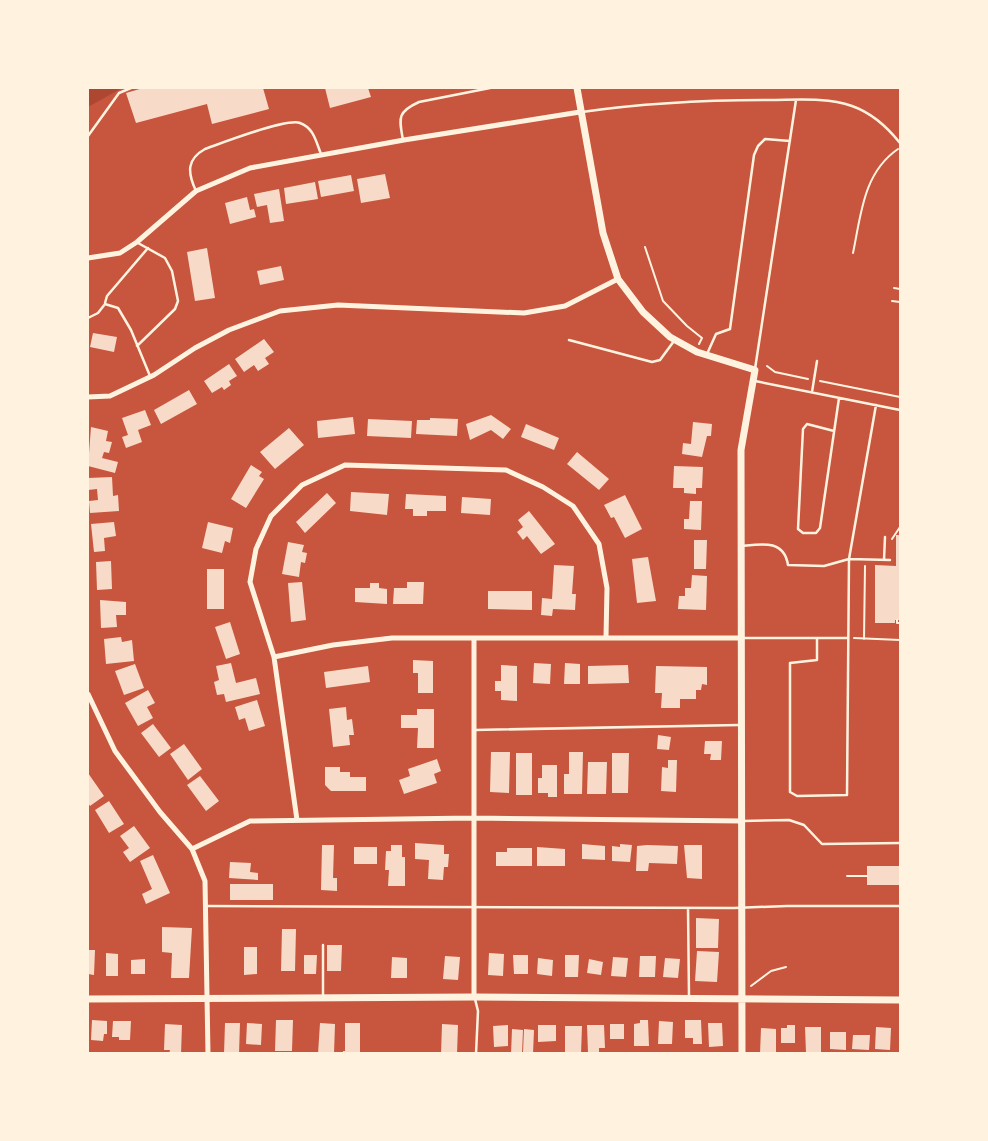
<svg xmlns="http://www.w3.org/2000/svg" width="988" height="1141" viewBox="0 0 988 1141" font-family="'Asap Condensed',sans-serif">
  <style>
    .green { fill: #ae4732 }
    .building { fill: #f7dbc8 }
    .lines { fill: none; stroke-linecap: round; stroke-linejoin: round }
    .path { stroke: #fff3e0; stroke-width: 2 }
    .service { stroke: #fff3e0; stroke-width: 2.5 }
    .minor { stroke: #fff3e0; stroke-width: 5 }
    .tertiary { stroke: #fff3e0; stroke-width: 7 }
  </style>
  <rect width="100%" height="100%" fill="#c8553d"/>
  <!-- green -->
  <path class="green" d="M88,88h34l-34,19z"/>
  <!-- building -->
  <path class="building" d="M143,88h120l6,21 -57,15 -5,-20 -71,19 -10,-30z
    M325,88h43l3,9 -41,11z
    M385,174l5,24 -29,5 -4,-24z
    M351,175l3,16 -33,6 -3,-16z
    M315,182l3,17 -32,5 -2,-16z
    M279,189l5,32 -14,2 -3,-18 -10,2 -3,-13z
    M247,197l3,13 4,-1 2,8 -26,7 -5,-21z
    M207,248l8,50 -20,3 -8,-49z
    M281,266l3,14 -24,5 -3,-14z
    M93,333l24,4 -3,15 -24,-5z
    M264,339l10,13 -9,6 4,6 -11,7 -4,-6 -10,7 -9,-13z
    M229,364l8,12 -8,5 2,4 -7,5 -2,-3 -10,6 -8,-12z
    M189,390l8,14 -36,20 -7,-14z
    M145,410l6,15 -13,5 4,12 -16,6 -4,-11 6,-2 -6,-17z
    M491,415l20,14 -8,10 -12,-9 -21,10 -4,-16z
    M353,417l2,17 -37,4 -1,-17z
    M430,418l28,1 -1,17 -41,-2 1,-14h13z
    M368,419l44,2 -1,17 -44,-2z
    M693,422l19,2 -1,12h-4l-5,21 -20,-3 1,-11 8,1z
    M526,424l33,14 -5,12 -33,-13z
    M91,427l17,4 -2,10 6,1 -3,11 -5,-1 -2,6 16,4 -3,11 -27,-7z
    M289,428l15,17 -29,24 -15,-17z
    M577,452l32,27 -10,11 -32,-26z
    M251,465l11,7 -3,4 5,3 -18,29 -15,-9z
    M674,466l29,1 -1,21h-6v6l-12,-1v-5h-11z
    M112,477l1,19 5,-1 1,16 -29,2 -1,-12 9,-1 -1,-11 -9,1v-12z
    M351,492l38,2 -2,21 -37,-4z
    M327,493l9,10 -31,30 -9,-11z
    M406,494l40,2v15h-19v5h-14v-7h-8z
    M625,495l17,34 -17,9 -11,-21 -3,1 -7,-13z
    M462,497l29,2 -1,16 -29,-2z
    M690,501h12l-1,29 -17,-1v-10h5z
    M529,511l26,33 -14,10 -14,-18 -4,4 -6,-8 6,-5 -5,-7z
    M114,522l2,14 -12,2 1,13 -11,1 -3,-28z
    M208,522l25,6 -3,15 -5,-2 -3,12 -20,-5z
    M896,535h4v85h-5v3h-20v-58l21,1z
    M694,540h13l-1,29h-12z
    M288,542l16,3 -2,7 5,1 -2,10 -4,-1 -2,15 -17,-3z
    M648,557l8,44 -19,2 -5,-44z
    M111,561l1,28 -15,1 -1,-28z
    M554,565l20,1 -2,28h4l-1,16 -22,-1 -1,7 -11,-1 1,-17 10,1z
    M207,569h17v40h-17z
    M692,575l15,1 -1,34 -28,-1 1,-13h6v-8h6z
    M302,582l4,38 -15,2 -3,-39z
    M407,582h17l-1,22h-30l1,-16h13z
    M370,583h9v5l8,1v15l-32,-2v-14h15z
    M488,591h44v19l-44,-1z
    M100,600l26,2v13h-10l1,12 -16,1z
    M230,622l10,32 -14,5 -11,-32z
    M121,637l1,5 10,-2 2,21 -28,3 -2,-25z
    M413,660l20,1v32h-15v-20h-5z
    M231,663l5,20 20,-5 4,16 -34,8 -2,-8 -7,1 -3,-13 5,-2 -3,-14z
    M534,663l17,1 -1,20 -17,-1z
    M565,663l15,1v20h-16z
    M135,664l9,24 -20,7 -9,-24z
    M501,665l16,1v35l-16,-1v-9h-6v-10h6z
    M628,665l1,18 -41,1v-18z
    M368,666l2,16 -44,6 -2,-16z
    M656,666l51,1v18l-5,-1 -1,6h-5v9h-16v9h-19l1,-15h-7z
    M148,690l7,13 -8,4 6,11 -15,8 -13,-23z
    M257,700l8,26 -16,5 -4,-13 -6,2 -4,-13z
    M346,707l1,13 5,-1 2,16h-5l1,10 -17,2 -4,-38z
    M417,709h17v39h-17l1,-20h-17v-13h16z
    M153,724l18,24 -12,9 -18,-24z
    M658,735l13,2 -2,13 -12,-1z
    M705,741h17l-1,19h-11l1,-6h-7z
    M184,744l18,25 -14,11 -18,-26z
    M491,752h19l-1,41 -19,-1z
    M569,752h14l-1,42h-18v-20h5z
    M516,753h16v42h-16z
    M612,753h17l-1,40h-16z
    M437,759l4,12 -7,3 3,9 -33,11 -5,-14 11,-4 -2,-7z
    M668,760h9l-1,32 -15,-1 1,-24 6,1z
    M588,762h19l-1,32h-19z
    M542,765h15v32h-9v-4h-10v-15h4z
    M325,767h15v5h10v5h16v14h-35l-6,-6z
    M88,773l16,23 -14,10 -2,-3z
    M200,776l19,25 -13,10 -19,-26z
    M109,801l15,23 -15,9 -14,-23z
    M134,826l16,22 -20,14 -7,-10 6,-4 -9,-12z
    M415,843l29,2v9h5l-1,13h-4l-1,13 -15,-1 1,-19 -14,-1z
    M582,844l23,2v14l-23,-1z
    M620,844l12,1 -2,17 -18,-1v-15l8,1z
    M322,845h12l-1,33h4v13l-16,-1z
    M391,845h11v12h3v29h-17l1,-16h-4l1,-19h5z
    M647,845l31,1 -1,18 -28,-1 -1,8h-12l1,-25z
    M684,845h18v34l-15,-1z
    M354,847h23v17h-23z
    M537,847l28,2v17h-28z
    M507,848h25v18h-36v-14h11z
    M153,855l17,38 -24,11 -4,-10 10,-5 -12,-28z
    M230,862l21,1 -1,9 8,1v7l-29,-2z
    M867,866h33v19h-33z
    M230,884h43v16h-43z
    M696,918l23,1 -1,29h-22z
    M162,927l30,1 -3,50h-18l1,-25 -10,-1z
    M282,929h14l-1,42h-14z
    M327,945h15l-1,26h-14z
    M244,947h13v27l-13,1z
    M88,950h7l-1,25 -6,-1z
    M697,951l22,1 -2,30 -22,-1z
    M106,953l12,1v22h-12z
    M489,953l15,1 -1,22 -15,-1z
    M304,955h13l-1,19h-12z
    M513,955h15v19h-14z
    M565,955h14l-1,22h-13z
    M445,956l15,1 -2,23 -15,-1z
    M640,956h16l-1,21h-16z
    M392,957l15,1v20h-16z
    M613,957l15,1 -2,19 -15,-1z
    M538,958l15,2 -1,16 -15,-2z
    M665,958l15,1 -2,19 -15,-1z
    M145,959v15h-14v-14z
    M589,959l14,3 -2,13 -14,-2z
    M92,1020l15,1v13h-3l-1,7 -12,-1z
    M276,1020h17l-1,31h-17z
    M640,1020h8l1,26h-15v-22l6,-1z
    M685,1020h16l1,24h-9v-6h-8z
    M113,1021h18l-1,19h-11v-3h-7z
    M659,1021l14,1 -1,22h-14z
    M225,1023h15l-1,31h-15z
    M247,1023l15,1 -1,21 -15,-1z
    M320,1023l15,1 -1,30h-16z
    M345,1023h15v31h-17v-3h2z
    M708,1023h14l1,23 -14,1z
    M165,1024l17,1 -1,29h-12l1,-4h-6z
    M442,1024l16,1 -1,29h-16z
    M610,1024h14v15h-14z
    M508,1025v21l-14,1 -1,-21z
    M538,1025h18v16l-18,1z
    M587,1025h17l1,23h-6v4l-11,1z
    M787,1025h8v18h-14v-15h6z
    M565,1026h17l-1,28h-16z
    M805,1027h16v26h-15z
    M876,1027l15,1 -1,22 -15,-1z
    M761,1028l15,1v25h-16z
    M512,1029l11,1 -1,24h-11z
    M524,1029l10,1 -1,24 -10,-1z
    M830,1032h16v18l-16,-1z
    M853,1035h17l-1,15 -17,-1z"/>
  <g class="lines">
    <!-- path -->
    <path class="path" d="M645,247l18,54 24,25 15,12 -3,6
      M853,253c8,-38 10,-80 45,-104
      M894,288l6,1
      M892,301l8,1
      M767,366l8,6 33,7
      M820,381l80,16
      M892,539l8,-12
      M897,620v3h3
      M854,638l46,2
      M864,639l1,-73
      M847,876h20
      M751,986l20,-15 15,-4"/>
    <!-- service -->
    <path class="service" d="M582,112c62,-9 124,-12 187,-12 27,0 57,-3 83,6 20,7 36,22 48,37
      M88,136l31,-43 12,-5
      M403,140c-4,-22 -6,-28 16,-38l71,-14
      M196,191c-9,-19 -9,-32 9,-42 17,-6 81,-31 95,-26 14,5 16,19 21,31
      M105,303l2,-7 41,-48
      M88,318l10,-5 7,-9 13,4 13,22 19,46
      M569,340l83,22 8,-2 14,-19
      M137,346l38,-37 3,-8 -6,-30 -7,-13 -27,-15
      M707,354l9,-20 14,-5 24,-174 4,-9 7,-7 25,2
      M755,369l41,-269
      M755,381l145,29
      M812,392l5,-31
      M834,431l-27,-7 -4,5 -5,100 5,4h13l4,-5 19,-130
      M742,546c19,-2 42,-7 46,19l36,1 25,-7 41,1
      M884,560l1,-23
      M742,638h105
      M817,638v22l-27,3v129l7,4 50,-1 2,-236 27,-154
      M475,730l264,-5
      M743,821l46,-1 15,5 18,19 78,-1
      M207,906l527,2 53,-2h113
      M688,908l1,89
      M323,996v-51
      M475,999l3,12 -2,43"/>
    <!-- minor -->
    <path class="minor" d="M88,258l32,-5 17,-11 59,-51 54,-23 154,-28 176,-28
      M88,397l22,-1 44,-21 41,-27 34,-18 51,-19 58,-6 186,8 41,-7 53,-27
      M474,639v358
      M274,657l59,-12 59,-7h349
      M88,694l27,57 45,61 32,37 13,32 3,173
      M297,820l-23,-163 -24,-75 6,-33 15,-33 31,-31 43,-20 161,5 37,17 30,19 26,38 8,44 -1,49
      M192,849l58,-28 223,-3 269,3"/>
    <!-- tertiary -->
    <path class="tertiary" d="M577,88l26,145 15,46 25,33 27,25 27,15 58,18 -14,80 1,604
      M88,999l386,-2 426,3"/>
  </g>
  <!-- border -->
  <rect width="988" height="1141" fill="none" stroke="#fff3e0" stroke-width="178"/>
</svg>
